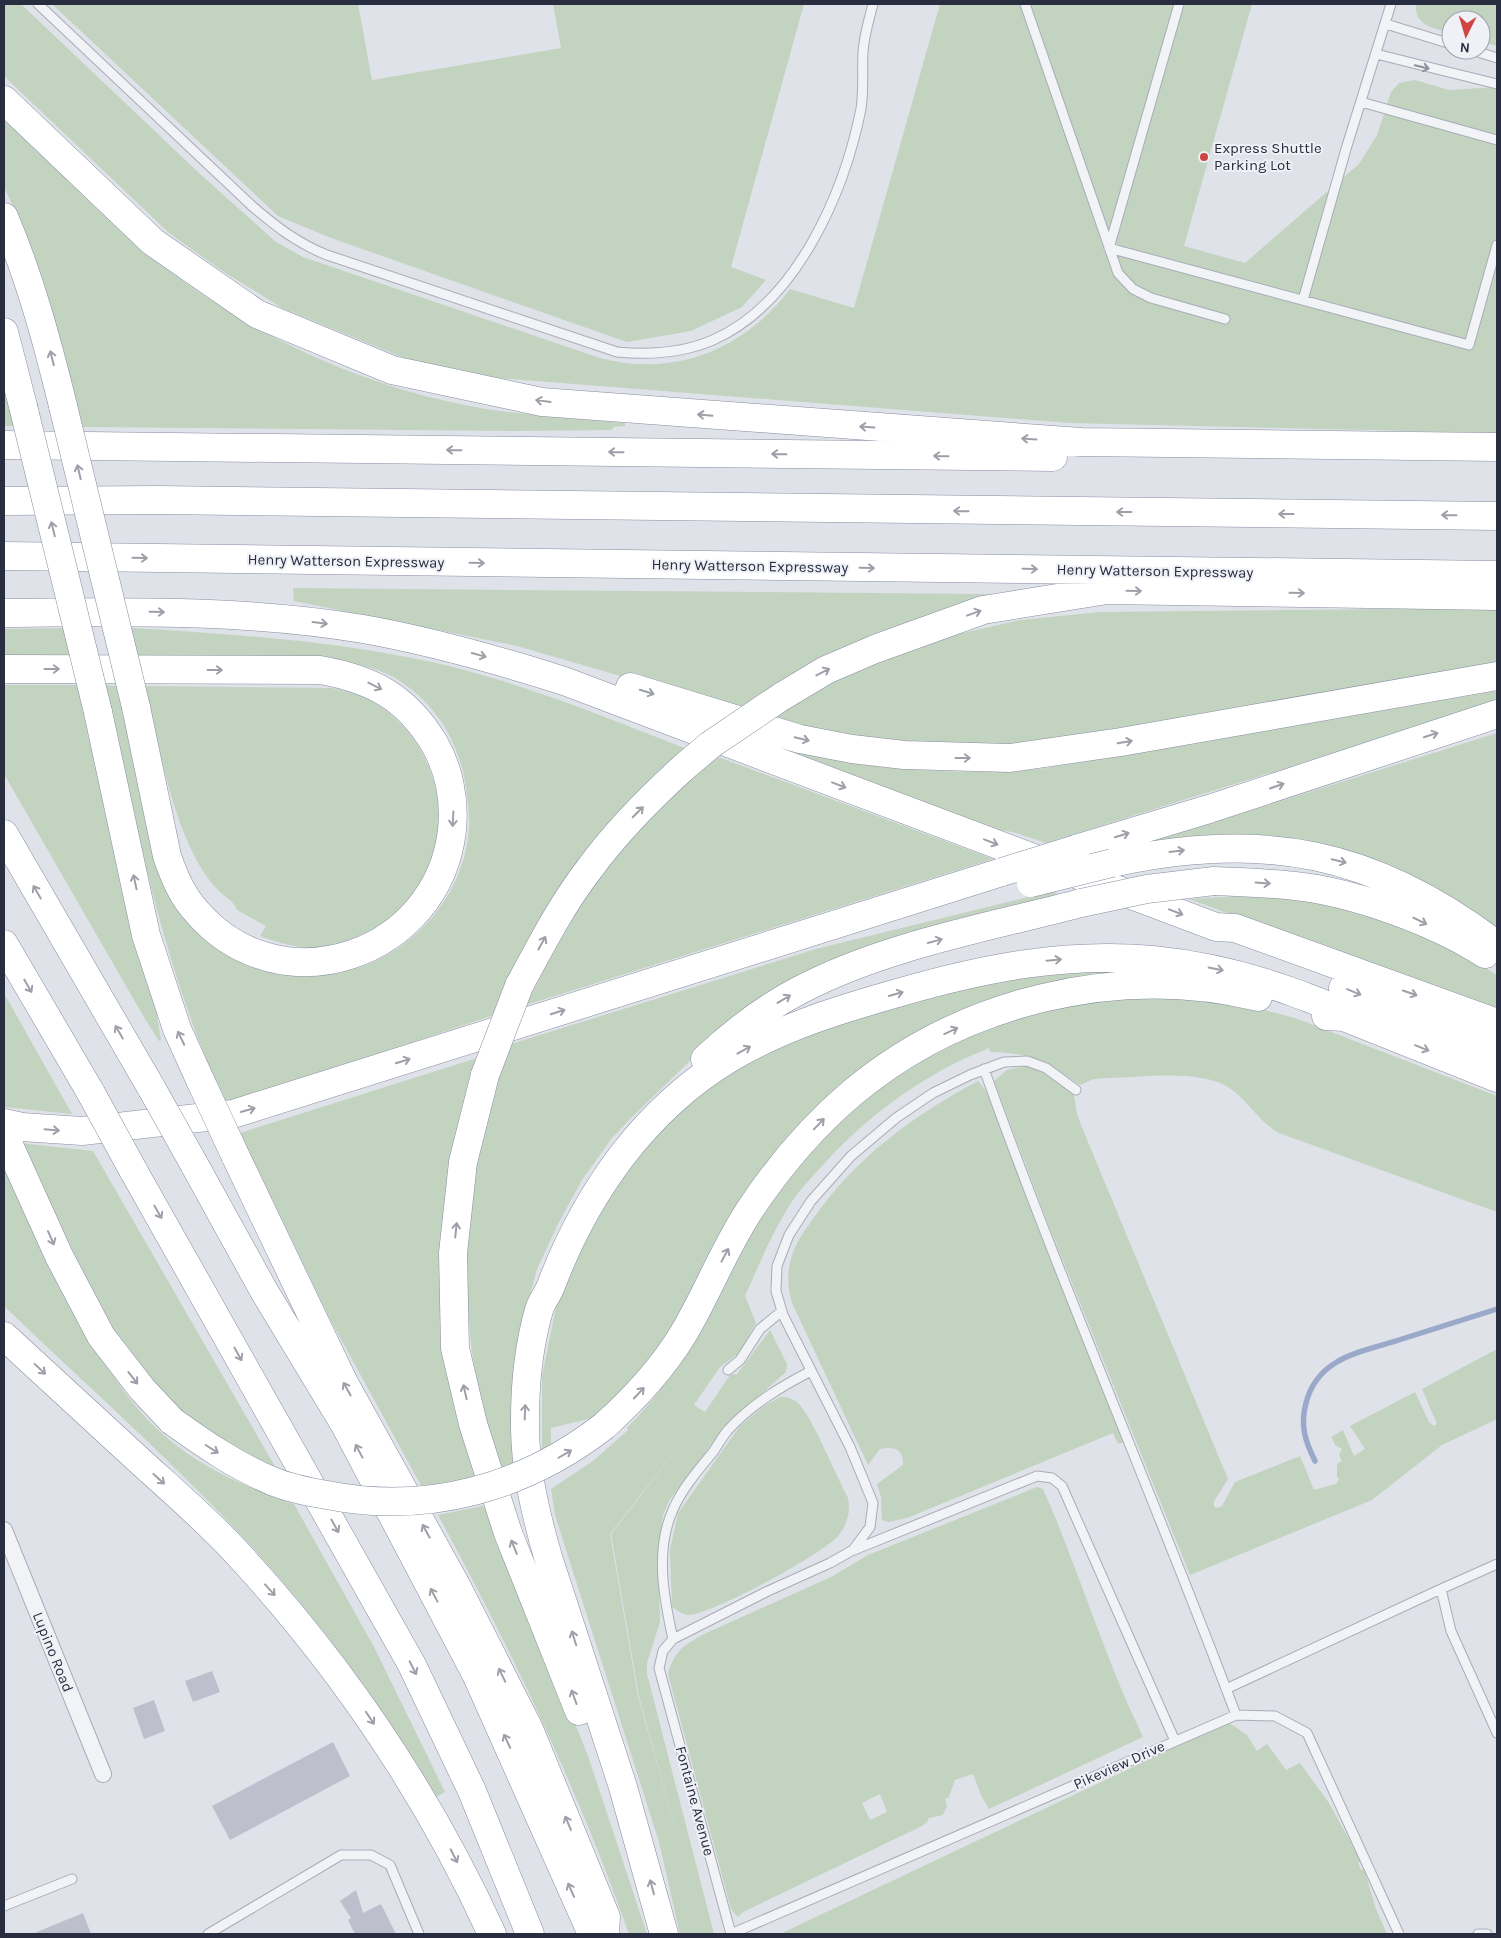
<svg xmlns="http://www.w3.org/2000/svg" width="1501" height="1938" viewBox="0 0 1501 1938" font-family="Karla,sans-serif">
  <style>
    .green { fill: #c2d3c0; fill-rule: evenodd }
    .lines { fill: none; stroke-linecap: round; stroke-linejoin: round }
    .stream { stroke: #9aa9ca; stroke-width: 5.5 }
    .building { fill: #bdc0cc }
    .service-casing { stroke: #a8acb6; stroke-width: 11 }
    .minor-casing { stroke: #a8acb6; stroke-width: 18 }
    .motorway-casing { stroke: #878da0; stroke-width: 29 }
    .service { stroke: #f2f3f7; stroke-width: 9 }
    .minor { stroke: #f2f3f7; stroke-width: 16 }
    .motorway { stroke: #fff; stroke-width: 28 }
    .motorway-bridge-casing { stroke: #878da0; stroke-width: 29; stroke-linecap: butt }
    .motorway-bridge { stroke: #fff; stroke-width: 28 }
    .oneway { stroke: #8d909c }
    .oneway2 { stroke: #9ea0a9 }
    .poi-dot { fill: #d04442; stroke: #eff1f6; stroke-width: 2 }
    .labels { text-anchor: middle; stroke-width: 4; stroke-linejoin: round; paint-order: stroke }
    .poi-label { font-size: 15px; fill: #282d40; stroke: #eff1f6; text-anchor: start }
    .street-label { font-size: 15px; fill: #282d40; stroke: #eff1f6 }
  </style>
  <rect width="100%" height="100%" fill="#dfe2e9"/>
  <!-- green -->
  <path class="green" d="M4,4h17l179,170 76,68 27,15 297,101c74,20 145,-9 190,-69l64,19 86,-304h312l-68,242 61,17 114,-99 18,-29 14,-43 8,-9 16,-3 34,10 48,-3v346l-427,-10 -585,-46 -81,-19 -122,-50 -58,-36 -55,-39 -165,-157z
    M52,4h306l14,76 189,-32 -8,-44h251l-73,263 35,13 -24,27 -51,24 -64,11 -296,-104 -53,-22z
    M1416,4h81v42l-16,-4v-22h-30v13c-17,-5 -37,-7 -35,-29z
    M4,118c48,46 94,95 145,137 96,78 215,134 337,154 46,7 93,10 139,14v3l-11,1 -3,3 -92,1 -436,-4 -11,-44 -54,-166 -14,-30z
    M4,372l11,54h-11z
    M293,588l688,6 25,1 -268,115 -221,-64 -223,-45z
    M1497,608v60l-457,78h-136l-134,-27 66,-40 35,-16 70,-25 79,-18 81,-8z
    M63,628l8,32h-67v-31z
    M131,628c103,6 205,13 305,35 87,20 169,54 251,86l-193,266 -162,54 -107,33c-62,-132 -88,-276 -121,-417l12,1 8,34 4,-1 70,210c25,26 57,41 93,45 88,12 171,-57 178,-145 1,-17 -2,-36 -5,-53 -9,-41 -32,-76 -69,-98 -21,-12 -46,-16 -69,-19l-188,-1z
    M4,685h73l52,230 26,89 6,36 -2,1 -14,-22 -141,-245z
    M145,686l187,2c8,2 17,3 25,6 20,7 38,23 51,38 53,66 37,161 -40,200 -13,6 -27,15 -42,16 -22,2 -45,-4 -66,-12l6,-10 -29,-16c-3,-9 -12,-13 -18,-19 -12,-12 -21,-27 -28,-42 -24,-51 -33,-109 -46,-163z
    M1497,691v11l-451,141 -33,-11 -16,-2 -207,-78 2,-3c27,5 55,13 83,16 55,8 110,8 165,4z
    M1497,733v201l-65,-45 -271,-47 -1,-3z
    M718,757l275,102 -467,146c24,-47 49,-96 82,-138 32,-41 70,-77 110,-110z
    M1053,891l9,6 -91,24 -276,135 -63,61 -20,21 -30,42 -24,44 -21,45 -13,48 -9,150 -16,6c-7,-26 -14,-52 -20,-78 -17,-84 -17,-192 6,-275 7,-26 17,-51 26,-76l305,-95z
    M1241,896c91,1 179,30 256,79v38l-308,-114z
    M1061,971l92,1 -28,4 -263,97 -205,286 -65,59 -41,10v21l-9,5v-78l16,-79 38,-85 62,-82 65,-54 76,-40 155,-46z
    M4,993l68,121 -68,-7z
    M1190,997l71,12 34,9 202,78v116l-218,-79c-21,-12 -30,-31 -48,-44 -30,-21 -88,-11 -124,-11l-13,1 -14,6c-34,-23 -47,-32 -90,-33l-1,-4c-64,25 -121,67 -167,118 -10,11 -21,22 -29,34 -20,30 -33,63 -48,96l11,27 -17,30 -19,14 -26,38 11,7 25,-37 7,-1 33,-44 17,34 -1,8 -62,55 -55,74 -6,14 -5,45 2,62 -13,41v11l67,260h-34l-21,-92 -104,-327 -4,-26 42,-28 35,-31 -1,-2c57,-57 87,-129 126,-198 55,-97 149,-171 254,-207 12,-5 24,-10 36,-13 23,-5 48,-9 71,-12 25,-3 51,-1 76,-1zM696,1424l-85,110 28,163 47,169 -48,-170 -28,-162z
    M477,1058l-17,57 -5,30 22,334 -54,10 -92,-168 -91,-188z
    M1026,1066l19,6 29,23 3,19 6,16 145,349 -14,22v6l4,1 4,-2 13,-24 65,-26 14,34 22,-6 3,-5 -2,-3v-12l5,-3 -3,-6 3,-6 -6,-3 -5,-9 12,-7 11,26 11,-7 -15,-23 65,-34 14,30 5,4 3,-2 -15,-35 75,-40v70l-55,26 -70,55 -182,75 -143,-354 -53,-140 13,-11z
    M978,1081l9,11 138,350 -7,2 -5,-11 -206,85 -18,4 -7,-2 -1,-23 -4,-13 26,-19c1,-16 -9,-19 -23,-16l-12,16 -76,-162c-5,-17 -5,-31 0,-48 4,-13 13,-25 21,-36 42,-61 101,-104 165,-138z
    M20,1143l73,8 184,319 -51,-25 -63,-47 -55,-75z
    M4,1168c21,42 42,83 64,125 24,46 47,95 85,132 39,39 91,62 141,79l80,143 71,145 -9,5c-52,-89 -114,-173 -183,-249 -78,-85 -166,-162 -249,-242z
    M780,1397c7,0 12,1 18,6 15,15 38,73 50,95 3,14 -1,28 -11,39 -16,18 -125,77 -148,78 -6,0 -12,-5 -17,-8l-2,-57 8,-37 62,-87 24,-20z
    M1037,1487l6,2c36,81 61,168 100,248l-154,72 -8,-14 -8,-21 -18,6 -6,17 -4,2 2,7 -4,9 -14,3 -2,4 -5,4 -179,86 -5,5 -7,-8 -63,-235c7,-24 15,-28 36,-40l127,-57 37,-22zM880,1794l7,18 -17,8 -8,-17z
    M488,1505l100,251 59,178h-18c-51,-145 -117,-283 -191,-419z
    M1228,1722l19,13 10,16 10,-7 19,26 14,-7 29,40 32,58 -3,2 3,7 3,-1 12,40 11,25h-607z"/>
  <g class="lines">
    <!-- stream -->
    <path class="stream" d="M1315,1461c-10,-20 -15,-36 -9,-58 12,-47 57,-51 96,-64 32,-10 64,-20 95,-30"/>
  </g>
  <!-- building -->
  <path class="building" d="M212,1671l8,21 -27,10 -8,-21z
    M154,1700l11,31 -21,8 -11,-31z
    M333,1742l17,34 -120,64 -18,-34z
    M356,1890l7,23 18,-9 15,30h-41l-7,-14 3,-2 -11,-17z
    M83,1913l8,21h-59z"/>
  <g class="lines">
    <defs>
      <path id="service" d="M38,4l213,201c24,21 46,38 76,50l290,97c32,3 66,1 96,-12 84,-37 131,-147 148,-231 3,-19 1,-39 2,-57 1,-17 6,-32 10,-48
        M1025,4l93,269 15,16 18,9 74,21
        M1179,4l-70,244 360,97 28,-100
        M1386,24l65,20
        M1472,50l25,8
        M1376,54l121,30
        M1361,102l136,38
        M1303,300l43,-151 45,-145
        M984,1069c78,218 171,430 252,646
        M1076,1090l-30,-22 -19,-7 -23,1 -34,13 -37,18 -37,25 -45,38 -40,45 -22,34 -12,31 -1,25 7,24 67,132 23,56 -3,24 -17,23 -23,13 -62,28 -95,48 -10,12 -4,17 72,266 505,-219 39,1 32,17 92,201
        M728,1370l12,-10 20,-31 22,-18
        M854,1550l183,-74 15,2 10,8 113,255
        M1497,1564l-56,25 10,42 46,102
        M673,1639c-9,-40 -18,-87 -1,-127 9,-22 26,-42 41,-60 5,-7 9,-15 15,-22 24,-26 52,-43 83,-59
        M1226,1689l215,-100
        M4,1906l68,-27
        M208,1934l133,-79h30l19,10 29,69
        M1478,1934h9"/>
      <path id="minor" d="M4,1530l99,244"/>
      <path id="motorway" d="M4,100l149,142 104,72 135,56 150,32 539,40 416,5
        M4,217c26,61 43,124 59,189
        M4,332l19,74
        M4,445l1049,12
        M4,501l153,-1 1340,16
        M4,556l1493,19
        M4,613c119,-1 240,-4 359,16 68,12 135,31 201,52l652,246 19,1 262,95
        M4,669l316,1c52,9 86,27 114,73 15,26 21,57 18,87 -14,126 -171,179 -255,82 -15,-16 -23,-36 -30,-56l-31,-149
        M630,687l170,52 52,10 52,6 106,3 111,-16 376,-66
        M781,697l45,-27 49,-21 108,-39 124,-20 390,6
        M98,712l48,223 31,94 24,53
        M4,834l148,255
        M1076,849l133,-40 288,-95
        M1112,863c151,-33 262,-12 385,82
        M1214,881c27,1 54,2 81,5 58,6 141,36 190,68
        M4,944l87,149
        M519,986c22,-41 43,-82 71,-118 27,-37 60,-70 94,-101
        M1343,988l154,63
        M1326,1016l18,1 153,61
        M705,1059c29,-27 60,-51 95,-69 83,-44 190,-63 281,-87
        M485,1075l-22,87 -10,91 2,95 18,76 35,109 71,178
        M4,1123l18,4 60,4 151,-17 769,-242
        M4,1134l55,122 42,80 41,53 30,32
        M235,1155l109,228 113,204 72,142 77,188 -1,17
        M194,1164l70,127 81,134 132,251 115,258
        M133,1170l279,495 60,126 58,143
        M4,1336c46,42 92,85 138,127 33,30 67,59 97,92 104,113 189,239 253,379
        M604,1426c30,-27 57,-56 78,-90 25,-41 42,-88 69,-128 28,-42 62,-82 101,-115 110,-92 266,-130 406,-96
        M664,1934l-41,-147 -75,-230c-13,-45 -24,-92 -23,-138 0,-37 4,-74 14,-109 3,-10 10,-17 13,-27 35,-91 93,-174 178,-225 54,-32 111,-49 171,-66 83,-24 165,-40 252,-32 50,5 96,16 142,33 18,7 35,11 49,24"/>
    </defs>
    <!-- service casing -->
    <use href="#service" class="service-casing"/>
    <!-- minor casing -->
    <use href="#minor" class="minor-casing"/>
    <!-- motorway casing -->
    <use href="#motorway" class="motorway-casing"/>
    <!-- service -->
    <use href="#service" class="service"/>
    <!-- minor -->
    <use href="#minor" class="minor"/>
    <!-- motorway -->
    <use href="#motorway" class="motorway"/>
    <defs>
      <path id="motorway-bridge" d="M23,406l75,306
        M63,406l73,301
        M684,767l26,-22 71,-48
        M1002,872l74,-23
        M1031,883l81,-20
        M1081,903l66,-14 67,-8
        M485,1075l34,-89
        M201,1082l34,73
        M152,1089l42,75
        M91,1093l42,77
        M172,1421c32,23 64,45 100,60 17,7 37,11 55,14 100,20 197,-7 277,-69"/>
    </defs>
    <!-- motorway-bridge casing -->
    <use href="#motorway-bridge" class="motorway-bridge-casing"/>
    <!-- motorway-bridge -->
    <use href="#motorway-bridge" class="motorway-bridge"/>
  </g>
  <!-- one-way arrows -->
  <defs><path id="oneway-shaft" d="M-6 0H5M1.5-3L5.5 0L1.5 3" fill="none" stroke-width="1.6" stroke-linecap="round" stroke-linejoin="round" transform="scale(1.25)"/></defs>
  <use class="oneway" href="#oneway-shaft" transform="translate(1422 67) rotate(14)"/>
  <g class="oneway2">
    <use href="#oneway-shaft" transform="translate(52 358) rotate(-104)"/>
    <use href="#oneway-shaft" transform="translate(543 401) rotate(-172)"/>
    <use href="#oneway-shaft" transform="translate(705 415) rotate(-175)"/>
    <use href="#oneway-shaft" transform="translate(867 427) rotate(-176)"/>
    <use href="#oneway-shaft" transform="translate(1029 439) rotate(-176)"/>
    <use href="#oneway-shaft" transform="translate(454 450) rotate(-179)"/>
    <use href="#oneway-shaft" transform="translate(616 452) rotate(-179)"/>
    <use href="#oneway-shaft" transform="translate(779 454) rotate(-179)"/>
    <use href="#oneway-shaft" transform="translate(941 456) rotate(-179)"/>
    <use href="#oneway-shaft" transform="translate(79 472) rotate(-103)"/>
    <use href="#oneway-shaft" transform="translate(961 511) rotate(-179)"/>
    <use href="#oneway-shaft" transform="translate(1124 512) rotate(-180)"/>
    <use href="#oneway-shaft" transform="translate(1286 514) rotate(-180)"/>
    <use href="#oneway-shaft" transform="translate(1449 515) rotate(-179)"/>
    <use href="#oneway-shaft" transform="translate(53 529) rotate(-104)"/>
    <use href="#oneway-shaft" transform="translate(140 558) rotate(1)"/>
    <use href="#oneway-shaft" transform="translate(477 563) rotate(1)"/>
    <use href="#oneway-shaft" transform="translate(867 568) rotate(1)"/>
    <use href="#oneway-shaft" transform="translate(1030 569) rotate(1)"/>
    <use href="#oneway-shaft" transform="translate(1134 591) rotate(1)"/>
    <use href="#oneway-shaft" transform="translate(1297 593) rotate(1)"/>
    <use href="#oneway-shaft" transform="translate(157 612) rotate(1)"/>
    <use href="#oneway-shaft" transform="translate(974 613) rotate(-20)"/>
    <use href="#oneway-shaft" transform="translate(320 623) rotate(7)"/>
    <use href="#oneway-shaft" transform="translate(479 655) rotate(15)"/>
    <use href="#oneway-shaft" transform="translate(52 669)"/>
    <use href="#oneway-shaft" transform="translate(215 670)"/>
    <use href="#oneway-shaft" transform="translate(823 672) rotate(-27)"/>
    <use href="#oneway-shaft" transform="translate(375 686) rotate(27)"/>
    <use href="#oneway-shaft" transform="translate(647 692) rotate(17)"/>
    <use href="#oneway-shaft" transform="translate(1431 735) rotate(-18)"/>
    <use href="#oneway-shaft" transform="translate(802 739) rotate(13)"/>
    <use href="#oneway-shaft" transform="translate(1125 742) rotate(-10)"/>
    <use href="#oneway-shaft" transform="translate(963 758)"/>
    <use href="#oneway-shaft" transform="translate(839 785) rotate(21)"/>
    <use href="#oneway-shaft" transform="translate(1277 786) rotate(-19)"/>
    <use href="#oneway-shaft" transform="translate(638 812) rotate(-45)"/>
    <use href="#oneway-shaft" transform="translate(453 819) rotate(93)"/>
    <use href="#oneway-shaft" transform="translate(1122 835) rotate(-17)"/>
    <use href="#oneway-shaft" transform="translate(991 842) rotate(21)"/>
    <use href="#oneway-shaft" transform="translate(1177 851) rotate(-7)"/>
    <use href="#oneway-shaft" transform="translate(1339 861) rotate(13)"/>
    <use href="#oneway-shaft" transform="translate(135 882) rotate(-102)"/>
    <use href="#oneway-shaft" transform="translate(1263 883) rotate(4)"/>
    <use href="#oneway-shaft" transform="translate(37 892) rotate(-120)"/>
    <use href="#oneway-shaft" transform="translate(1176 912) rotate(21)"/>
    <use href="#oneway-shaft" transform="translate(1420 921) rotate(26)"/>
    <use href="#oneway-shaft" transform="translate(935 941) rotate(-15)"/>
    <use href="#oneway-shaft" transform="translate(542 943) rotate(-61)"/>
    <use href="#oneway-shaft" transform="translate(1054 960) rotate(-5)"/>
    <use href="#oneway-shaft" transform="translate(1216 969) rotate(11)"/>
    <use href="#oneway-shaft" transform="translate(28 986) rotate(60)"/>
    <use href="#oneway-shaft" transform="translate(1354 992) rotate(22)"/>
    <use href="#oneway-shaft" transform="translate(1410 993) rotate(19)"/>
    <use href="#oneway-shaft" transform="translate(896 994) rotate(-16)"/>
    <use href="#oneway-shaft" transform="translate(784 999) rotate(-31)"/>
    <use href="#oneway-shaft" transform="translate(558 1012) rotate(-18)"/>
    <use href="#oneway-shaft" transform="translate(951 1031) rotate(-25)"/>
    <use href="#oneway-shaft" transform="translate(119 1032) rotate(-120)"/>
    <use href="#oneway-shaft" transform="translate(181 1038) rotate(-115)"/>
    <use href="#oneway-shaft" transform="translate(1422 1048) rotate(22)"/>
    <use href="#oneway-shaft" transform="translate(744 1050) rotate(-29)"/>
    <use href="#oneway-shaft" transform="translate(403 1061) rotate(-17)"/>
    <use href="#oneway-shaft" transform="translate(248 1110) rotate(-16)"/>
    <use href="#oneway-shaft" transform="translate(819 1124) rotate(-46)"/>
    <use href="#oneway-shaft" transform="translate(52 1130) rotate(5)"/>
    <use href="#oneway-shaft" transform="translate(158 1212) rotate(60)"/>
    <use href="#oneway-shaft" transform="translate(456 1230) rotate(-84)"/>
    <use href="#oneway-shaft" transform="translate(51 1238) rotate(66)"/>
    <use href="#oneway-shaft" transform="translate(725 1255) rotate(-62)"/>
    <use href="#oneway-shaft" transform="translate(238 1354) rotate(61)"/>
    <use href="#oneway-shaft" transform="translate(40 1369) rotate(43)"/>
    <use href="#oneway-shaft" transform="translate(133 1378) rotate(52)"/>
    <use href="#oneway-shaft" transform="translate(347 1389) rotate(-119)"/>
    <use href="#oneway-shaft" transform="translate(465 1392) rotate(-103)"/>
    <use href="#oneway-shaft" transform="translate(639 1393) rotate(-47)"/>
    <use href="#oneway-shaft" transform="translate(525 1412) rotate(-88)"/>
    <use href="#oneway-shaft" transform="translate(212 1449) rotate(32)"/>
    <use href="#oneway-shaft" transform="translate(359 1451) rotate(-118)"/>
    <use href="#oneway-shaft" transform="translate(565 1454) rotate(-30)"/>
    <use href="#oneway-shaft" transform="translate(159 1479) rotate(42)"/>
    <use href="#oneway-shaft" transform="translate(335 1526) rotate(61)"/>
    <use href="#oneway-shaft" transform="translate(426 1531) rotate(-119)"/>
    <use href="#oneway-shaft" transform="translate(514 1547) rotate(-112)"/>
    <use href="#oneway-shaft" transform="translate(270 1590) rotate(48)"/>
    <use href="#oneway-shaft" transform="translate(434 1595) rotate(-118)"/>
    <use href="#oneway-shaft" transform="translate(574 1638) rotate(-107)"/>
    <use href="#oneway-shaft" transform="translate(413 1668) rotate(63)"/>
    <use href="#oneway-shaft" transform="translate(502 1675) rotate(-116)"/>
    <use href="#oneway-shaft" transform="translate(574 1697) rotate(-110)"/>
    <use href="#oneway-shaft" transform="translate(370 1718) rotate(56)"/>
    <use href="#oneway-shaft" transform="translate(507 1741) rotate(-115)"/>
    <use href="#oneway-shaft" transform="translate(568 1823) rotate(-113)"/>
    <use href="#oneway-shaft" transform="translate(454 1856) rotate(63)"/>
    <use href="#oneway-shaft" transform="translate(652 1887) rotate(-105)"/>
    <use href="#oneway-shaft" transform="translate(571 1890) rotate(-114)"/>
  </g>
  <!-- markers -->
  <circle class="poi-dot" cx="1204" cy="157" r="5"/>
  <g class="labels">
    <!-- poi labels -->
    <g class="poi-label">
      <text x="1214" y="153">Express Shuttle<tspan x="1214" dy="17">Parking Lot</tspan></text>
    </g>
    <!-- street labels -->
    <g class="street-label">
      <text transform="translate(346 561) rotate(1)" y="5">Henry Watterson Expressway</text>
      <text transform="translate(750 566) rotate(1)" y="5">Henry Watterson Expressway</text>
      <text transform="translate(1155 571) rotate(1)" y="5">Henry Watterson Expressway</text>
      <text transform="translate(53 1652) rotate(68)" y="5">Lupino Road</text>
      <text transform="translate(1119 1765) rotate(-24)" y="5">Pikeview Drive</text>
      <text transform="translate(695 1801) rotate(75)" y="5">Fontaine Avenue</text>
    </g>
  </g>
  <!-- border -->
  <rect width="1501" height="1938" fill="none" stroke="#282d40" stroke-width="10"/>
  <!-- north arrow -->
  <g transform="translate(1466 35) rotate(185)"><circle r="24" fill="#eff1f6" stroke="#9fa3ad"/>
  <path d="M0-4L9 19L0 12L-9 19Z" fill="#d04442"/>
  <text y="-8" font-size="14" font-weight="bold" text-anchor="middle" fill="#282d40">N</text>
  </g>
</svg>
